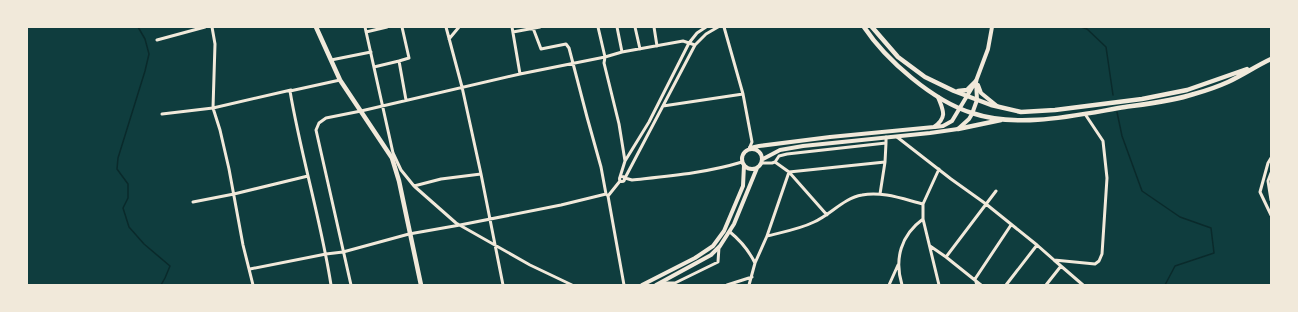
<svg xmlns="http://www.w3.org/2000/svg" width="1298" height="312" viewBox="0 0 1298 312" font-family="Jost,sans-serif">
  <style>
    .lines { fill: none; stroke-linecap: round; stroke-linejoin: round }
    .stream { stroke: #0a2a2b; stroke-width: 1.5 }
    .minor { stroke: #f1e9da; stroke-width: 3 }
    .secondary { stroke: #f1e9da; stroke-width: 4 }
    .primary { stroke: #f1e9da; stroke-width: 4.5 }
  </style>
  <rect width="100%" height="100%" fill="#0f3d3e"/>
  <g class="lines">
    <!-- stream -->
    <path class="stream" d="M138,27l7,12 4,15 -4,17 -27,87 -1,11 11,15v14l-5,10 6,19 15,17 26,22 -5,12 -4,7
      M1081,27l6,2 19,18 7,48
      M1117,112l5,24 20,55 38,26 31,11 3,25 -39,13 -10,19"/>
    <!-- minor -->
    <path class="minor" d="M212,27l3,17 -2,64 7,22 9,39 14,76 10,40
      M365,27l28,126 8,17 13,16 42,37 74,42 42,20
      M402,27l7,31 -10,3 7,39
      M446,27l16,60 19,87 22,111
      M512,27l8,47
      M598,27l7,30 -1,6 15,61 6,37
      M617,27l5,25
      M635,27l5,22
      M654,27l3,19
      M718,27l-12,7 -11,11 -70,133 7,2c37,-4 74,-7 110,-18
      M724,27l19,67 9,48 -3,7
      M533,28l8,21 25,-5 3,4 18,69 14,50 5,27
      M366,32l21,-5
      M513,32l27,-5
      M449,39l10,-12
      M157,40l48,-13
      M331,60l40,-8
      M374,67l25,-6
      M663,106l80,-12
      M162,114l51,-6 78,-18
      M897,137l54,42 35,25 51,41 17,15 41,4 4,-3 3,-7 5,-76 -4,-37 -18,-27
      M1271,158l-3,5 -8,29 11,23
      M775,162l14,10 38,43
      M762,163h10l3,-1 4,-6 8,-2 99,-11v-6
      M939,169l-16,35v15l16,66
      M1271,173l-3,8 3,19
      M619.5 179a2.5 2.5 0 1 1 5 0a2.5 2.5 0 1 1-5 0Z
      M620,177l5,-16 24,-39 40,-79 8,-10 9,-6
      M620,181l-12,15 16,89
      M414,186l27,-7 40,-5
      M880,194l5,-32 1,-19
      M193,202l41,-8 74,-18
      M730,232c11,9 19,19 25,31l-6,22
      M767,236c16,-4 33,-7 47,-14 16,-7 30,-24 48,-27 20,-4 41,4 61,9
      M930,246l16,11 35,28
      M946,257l50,-66
      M1054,260l29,25
      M755,263l12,-27 22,-64 96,-10
      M250,269l76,-15 17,-2 66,-18 51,-9 101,-20 45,-11 2,2
      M661,283h14l43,-21 1,-15
      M331,285c-10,-65 -30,-129 -41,-194l50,-11
      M351,285l-35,-155 3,-7 7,-5 35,-7 159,-37 85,-17 17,-5 61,-11 12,4
      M727,285l25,-8
      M889,285l9,-20
      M902,285c-8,-26 -1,-50 21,-66
      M977,285l-2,-6 36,-54
      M1006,285l31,-40
      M1046,285l15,-19"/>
    <!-- secondary -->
    <path class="secondary" d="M978,85l3,8 16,13
      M935,127l8,-1 9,-5 24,-40 12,-32 4,-22
      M750,148l9,-2 71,-9 104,-10c14,-10 9,-17 4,-30
      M742 159a10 10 0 1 1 20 0a10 10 0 1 1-20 0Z
      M763,159l17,-9 23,-4 127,-13 28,-4 11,-10 3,-5 5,-14 -1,-19
      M642,285l53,-27 18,-12 11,-15 19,-45 1,-21
      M656,285l55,-30 9,-9 14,-22 23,-56"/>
    <!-- primary -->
    <path class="primary" d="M316,27l24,53 52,78 7,23 22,104
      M864,27c22,33 69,74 108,86 47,16 105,2 153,-6 22,-3 48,-6 69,-13 11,-3 23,-7 34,-12 15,-7 28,-16 43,-23
      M872,27l26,30 27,20 29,14 37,14 30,7 34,-2 87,-11 45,-9 60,-21
      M958,91l9,-1 9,-9
      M958,129l43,-9"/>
  </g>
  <!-- border -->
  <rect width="1298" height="312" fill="none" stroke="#f1e9da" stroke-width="56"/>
</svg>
